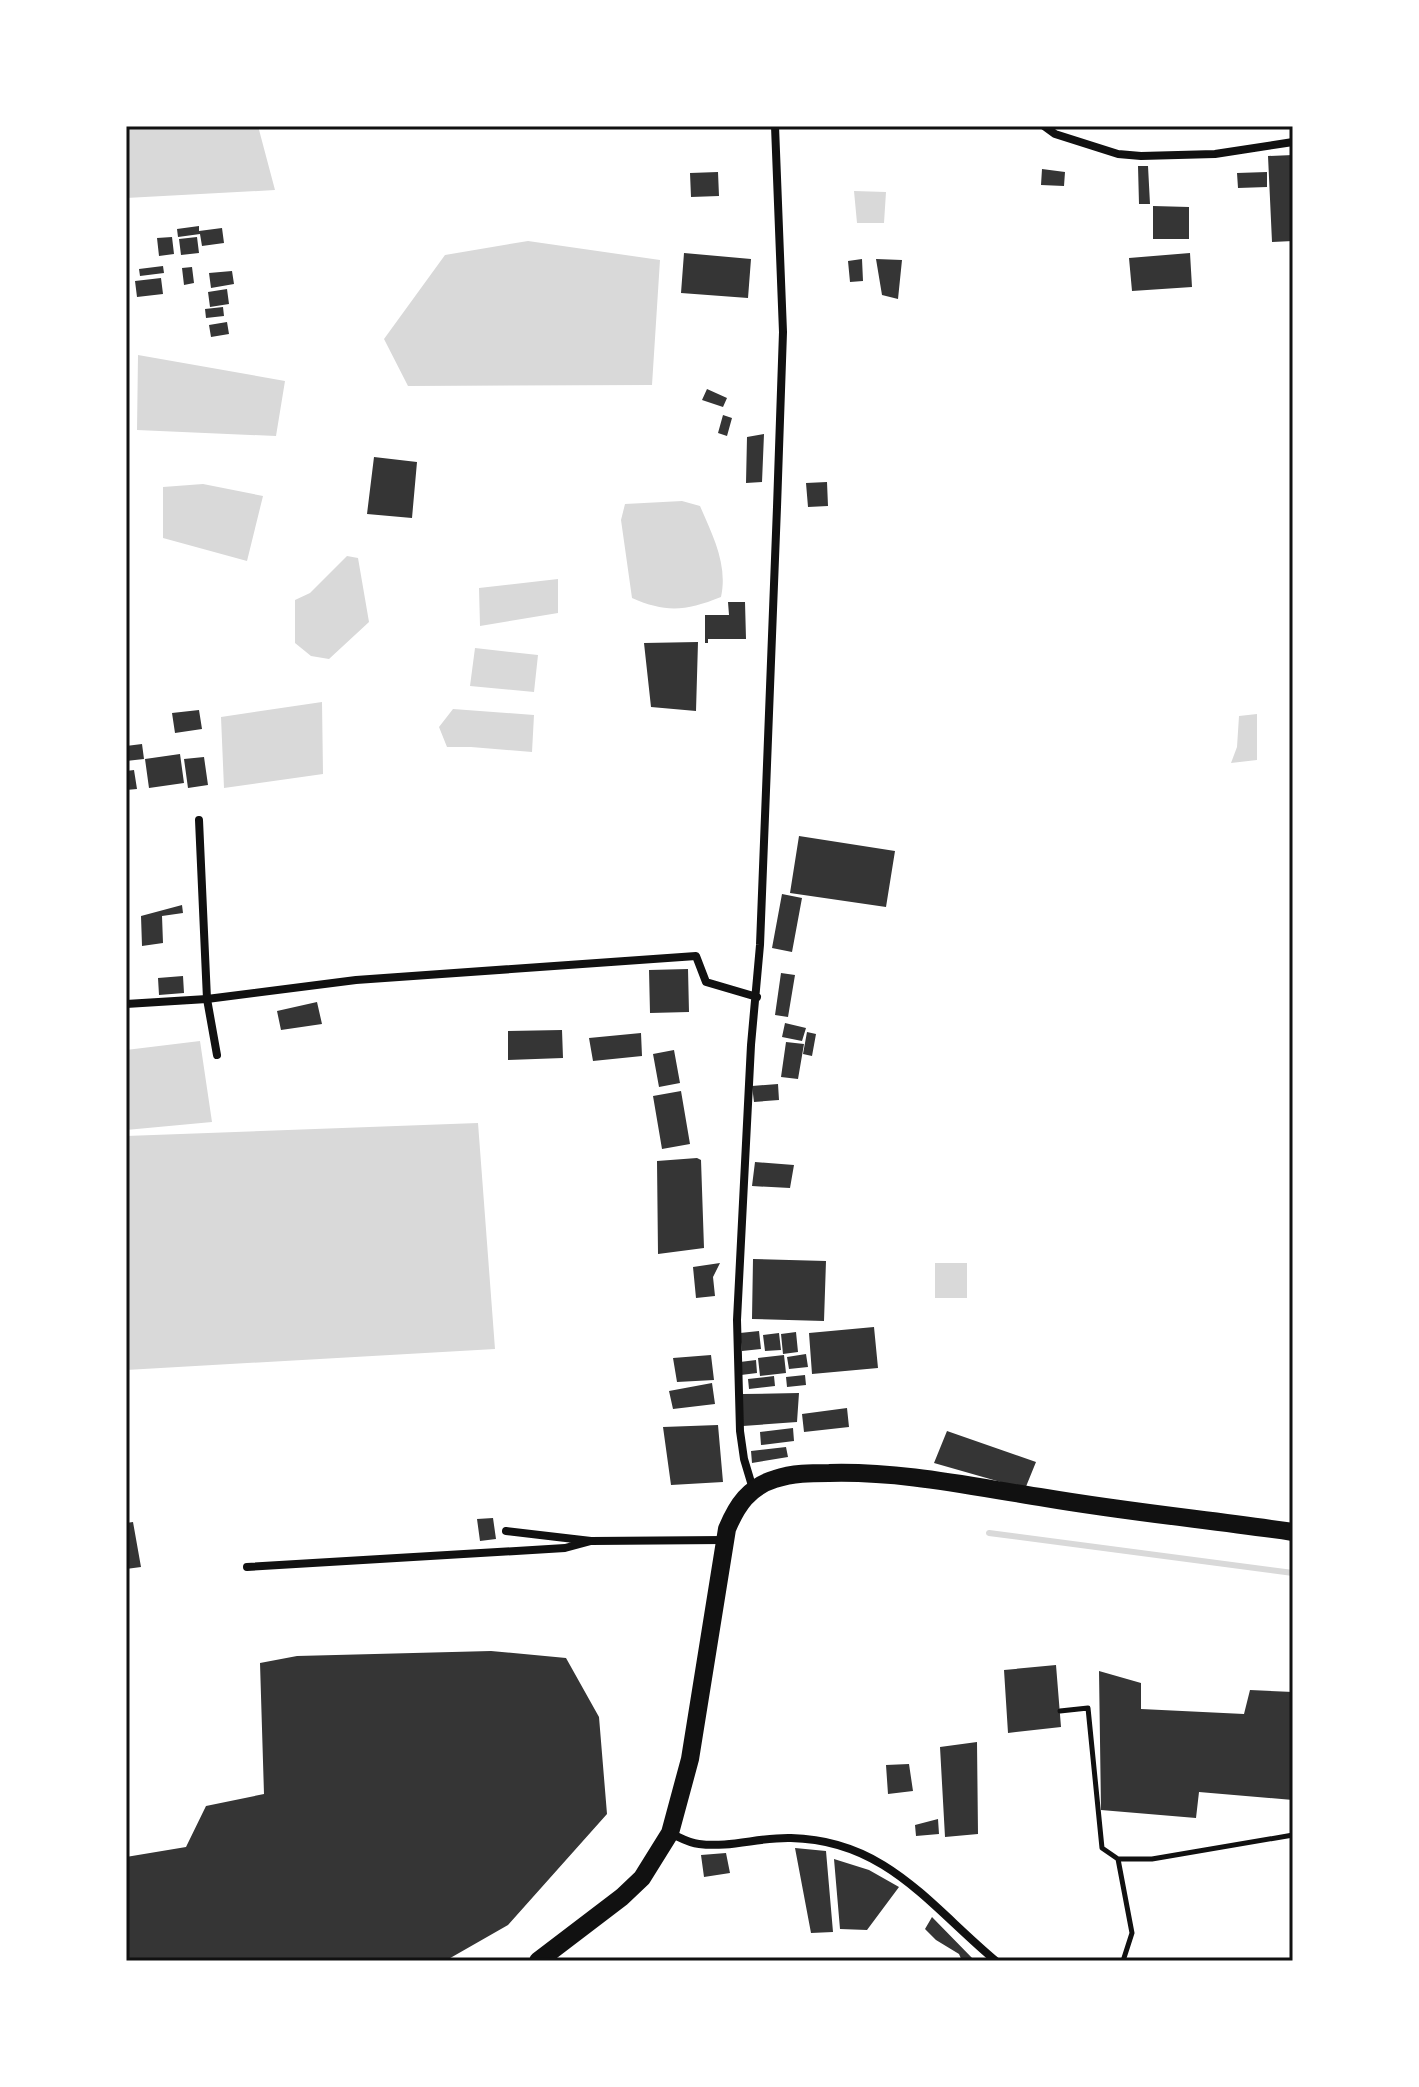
<svg xmlns="http://www.w3.org/2000/svg" width="1419" height="2087" viewBox="0 0 1419 2087" font-family="'Noto Sans',sans-serif">
  <style>
    .water { fill: #d9d9d9 }
    .lines { fill: none; stroke-linecap: round; stroke-linejoin: round }
    .stream { stroke: #d9d9d9; stroke-width: 6 }
    .building { fill: #353535 }
    .service { stroke: #111; stroke-width: 5 }
    .minor { stroke: #111; stroke-width: 8 }
    .trunk { stroke: #111; stroke-width: 18 }
    .neatline { fill: none; stroke: #111; stroke-width: 3 }
  </style>
  <rect width="100%" height="100%" fill="#fff"/>
  <!-- water -->
  <path class="water" d="M128,126h130l17,64 -149,8z
    M854,191l32,1 -2,31h-27z
    M528,241l132,19 -8,125 -244,1 -24,-47 61,-84z
    M138,355l147,26 -9,55 -139,-6z
    M203,484l60,12 -16,65 -84,-23v-51z
    M682,501l18,5c13,30 28,59 21,91 -35,14 -55,16 -89,1l-11,-78 4,-16z
    M347,556l11,2 11,64 -40,37 -18,-3 -16,-13v-43l15,-7z
    M558,579v34l-78,13 -1,-38z
    M475,648l63,7 -4,37 -64,-6z
    M322,702l1,72 -99,14 -3,-71z
    M453,709l81,6 -2,37 -61,-5h-24l-8,-20z
    M1257,714v46l-26,3 6,-16 2,-31z
    M200,1041l12,81 -86,8v-80z
    M478,1123l17,226 -369,21v-234z
    M935,1263h32v35h-32z"/>
  <g class="lines">
    <!-- stream -->
    <path class="stream" d="M989,1533l304,40"/>
  </g>
  <!-- building -->
  <path class="building" d="M1293,155v86l-21,1 -4,-86z
    M1138,166h10l2,38h-11z
    M1042,169l23,3 -1,14 -23,-1z
    M718,172l1,24 -28,1 -1,-24z
    M1267,172v15l-29,1 -1,-15z
    M1153,206l36,1v32h-36z
    M199,226v5l23,-3 2,15 -22,3 -2,-12 -22,3 -1,-8z
    M172,237l2,17 -15,2 -2,-18z
    M197,237l2,16 -18,2 -2,-16z
    M684,253l67,6 -3,39 -67,-5z
    M1190,253l2,34 -60,4 -3,-33z
    M862,259l1,22 -13,1 -2,-21z
    M876,259l26,1 -4,39 -16,-4z
    M163,266l1,7 -24,3 -1,-7z
    M192,267l2,16 -10,2 -2,-17z
    M232,271l2,13 -23,4 -2,-15z
    M161,278l2,16 -26,3 -2,-16z
    M227,289l2,15 -19,3 -2,-15z
    M223,307l1,9 -18,2 -1,-9z
    M227,322l2,12 -18,3 -2,-12z
    M707,389l20,9 -4,9 -21,-7z
    M723,415l9,3 -5,18 -9,-3z
    M764,434l-2,48 -16,1 1,-46z
    M374,457l43,5 -5,56 -45,-4z
    M827,482l1,24 -20,1 -2,-24z
    M728,602h17l1,37h-38v4h-3v-28h24z
    M698,642l-2,69 -45,-4 -7,-64z
    M199,710l3,19 -27,4 -3,-20z
    M142,744l2,15 -18,2v-15z
    M180,754l4,29 -35,5 -4,-29z
    M204,757l4,28 -20,3 -4,-29z
    M134,770l3,19 -11,1v-19z
    M799,836l96,15 -9,56 -96,-14z
    M782,894l20,4 -10,54 -20,-4z
    M182,905l1,8 -21,3 1,27 -21,3 -1,-30z
    M688,969l1,43 -39,1 -1,-43z
    M781,973l14,2 -7,42 -13,-2z
    M183,976l1,17 -25,2 -1,-17z
    M317,1002l5,22 -41,6 -4,-19z
    M785,1023l21,5 -4,13 -20,-4z
    M562,1030l1,28 -55,2v-29z
    M807,1032l9,2 -4,22 -9,-2z
    M641,1033l1,23 -49,5 -4,-23z
    M786,1042l18,2 -6,35 -17,-2z
    M674,1050l6,33 -21,4 -6,-33z
    M778,1084l1,16 -25,2 -2,-16z
    M681,1091l9,53 -28,5 -9,-53z
    M697,1158l4,2 3,88 -46,6 -1,-93z
    M755,1162l39,3 -4,23 -38,-2z
    M753,1259l73,2 -2,60 -72,-2z
    M720,1263l-7,14 2,19 -19,2 -3,-31z
    M874,1327l4,41 -66,6 -3,-41z
    M759,1331l2,18 -19,2 -2,-18z
    M796,1332l2,20 -15,2 -2,-20z
    M779,1333l2,17 -16,1 -2,-16z
    M806,1354l2,13 -19,2 -2,-12z
    M711,1355l3,25 -37,2 -4,-24z
    M784,1355l2,18 -26,3 -2,-18z
    M756,1360l1,13 -16,2 -1,-13z
    M805,1375l1,10 -19,2 -1,-10z
    M774,1376l1,10 -26,3 -1,-10z
    M712,1383l3,21 -42,5 -4,-18z
    M799,1393l-2,29 -54,4v-32z
    M847,1408l2,19 -45,5 -2,-18z
    M718,1425l5,57 -52,3 -8,-58z
    M793,1428l1,13 -33,4 -1,-13z
    M947,1431l89,31 -11,27 -91,-26z
    M786,1447l2,10 -36,6 -1,-12z
    M493,1518l3,21 -16,2 -3,-22z
    M133,1522l8,45 -15,2v-46z
    M491,1651l75,7 33,59 8,97 -99,111 -63,36h-319v-104l60,-10 20,-41 58,-12 -4,-131 37,-7z
    M1056,1665l5,62 -53,6 -4,-63z
    M1099,1671l42,12v26l103,5 6,-24 43,2v108l-94,-8 -3,26 -95,-8z
    M977,1742l1,92 -33,3 -5,-90z
    M909,1764l4,27 -25,3 -2,-29z
    M938,1819l1,15 -23,2 -1,-11z
    M795,1848l31,3 7,81 -22,1z
    M726,1853l4,20 -26,4 -3,-22z
    M834,1859l35,11 30,17 -32,43 -27,-1z
    M932,1917l43,44h-13l-3,-7 -23,-14 -11,-11z"/>
  <g class="lines">
    <!-- service -->
    <path class="service" d="M1060,1711l28,-3 14,140 16,11h34l141,-24
      M1118,1859l14,74 -9,28"/>
    <!-- minor -->
    <path class="minor" d="M1044,126l11,8 63,20 23,2 74,-2 78,-12
      M199,820l8,179 10,56
      M126,1004l81,-5 149,-19 340,-24 10,26 51,15
      M753,1489l-9,-30 -4,-28 -3,-111 14,-275 9,-100 17,-438 6,-175 -8,-206
      M506,1531l85,10 133,-1
      M247,1567l318,-19 26,-7
      M670,1833c9,4 19,10 29,11 31,4 61,-7 92,-6 95,2 139,68 205,123"/>
    <!-- trunk -->
    <path class="trunk" d="M538,1961l84,-64 20,-19 28,-45 20,-74 37,-230c10,-24 22,-42 48,-50 18,-6 36,-6 54,-6 74,-2 145,14 217,25 82,14 165,22 247,34"/>
  </g>
  <!-- border -->
  <rect width="1419" height="2087" fill="none" stroke="#ffffff" stroke-width="256"/>
  <rect x="128" y="128" width="1163" height="1831" class="neatline"/>
</svg>
